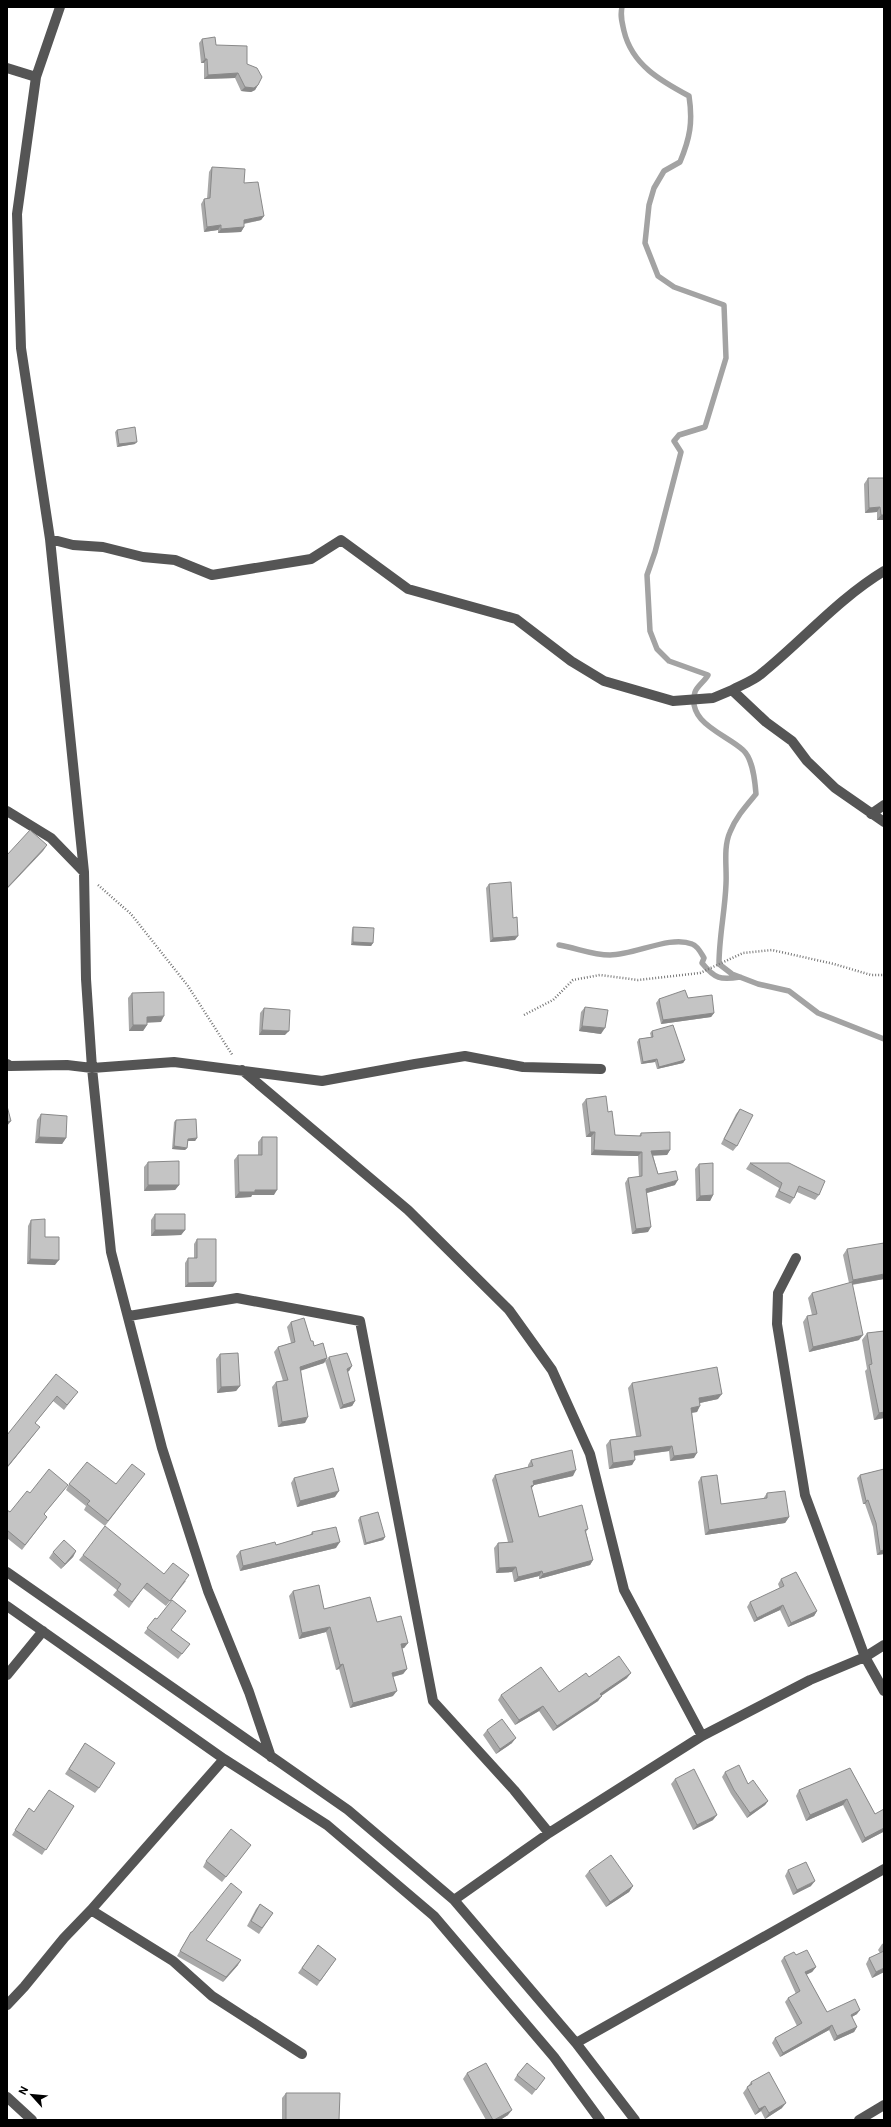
<svg xmlns="http://www.w3.org/2000/svg" width="891" height="2127" viewBox="0 0 891 2127" font-family="Roboto,sans-serif">
  <style>
    .lines { fill: none; stroke-linecap: round; stroke-linejoin: round }
    .stream { stroke: #a3a3a3; stroke-width: 5.5 }
    .path { stroke: #777; stroke-width: 2.5; stroke-dasharray: 1 2; stroke-linecap: butt }
    .minor { stroke: #555; stroke-width: 10 }
    .wall { fill: #a9a9a9 }
    .shaded-wall { fill: #898989 }
    .building { fill: #c4c4c4; stroke: #898989 }
  </style>
  <rect width="100%" height="100%" fill="#fff"/>
  <g class="lines">
    <!-- stream -->
    <path class="stream" d="M622,7c-2,9 0,15 2,24 8,34 37,50 65,65 4,26 1,42 -9,66l-16,9 -10,17 -5,17 -4,38 13,33 16,11 50,18 2,53 -21,69 -26,8 -5,6 7,11 -26,100 -8,23 3,56 7,18 12,12 39,14c-3,6 -11,11 -13,17 -9,31 31,42 48,58 10,9 12,31 13,44 -10,12 -20,23 -26,38 -7,16 -3,35 -4,52 -1,27 -7,53 -7,80l13,10 26,10 31,7 29,22 66,26
      M559,945c18,3 33,10 51,10 25,0 60,-20 82,-11 6,2 9,9 12,14l-2,5c13,16 18,17 38,14"/>
    <!-- path -->
    <path class="path" d="M98,885l33,29 57,72 45,70
      M524,1015l29,-15 20,-20 27,-5 38,5 62,-7 43,-20 29,-3 62,14 37,11h13"/>
    <!-- minor -->
    <path class="minor" d="M60,7l-24,70 -19,137 4,134 29,191 34,333 2,107 6,89 19,184 51,196 46,143 41,101 22,65
      M7,68l29,9
      M50,539l23,6 30,2 40,10 32,3 37,15 99,-16 30,-19 67,49 108,30 55,42 33,20 69,20 40,-3 19,-8 34,32 26,19 15,20 28,27 49,34
      M732,690c9,-5 21,-9 29,-16 42,-34 77,-75 123,-103
      M7,811l44,27 33,34
      M871,814l13,-9
      M7,1064l3,2 57,-1 25,3 82,-6 148,19 93,-17 50,-8 58,11 78,2
      M242,1070l166,140 101,100 43,60 38,84 34,136 78,146
      M796,1258l-18,35 -1,31 28,171 60,162 19,34
      M129,1316l108,-18 123,23 73,380 81,89 35,43
      M7,1572l341,238 106,90 122,143 59,77
      M7,1606l217,153 103,66 107,91 120,141 46,63
      M7,1675l36,-44
      M454,1900l95,-67 153,-97 108,-56 55,-23 19,-12
      M91,1910l82,51 39,35 90,58
      M7,2005l17,-18 40,-49 27,-28 133,-151
      M576,2043l308,-174
      M7,2097l25,23
      M859,2120l25,-15"/>
  </g>
  <!-- wall -->
  <path class="wall" d="M202,39l14,6 31,19 11,21 -3,5 -4,2 -10,-1 -6,-13 -31,1v-16h-3l-2,-20z
    M212,167l32,16 20,33 -3,4 -17,4v3l-3,5 -23,1v-3l-14,2 -3,-28 3,-5h3l2,-27z
    M117,430l18,14 -18,3 -2,-15z
    M868,478h16v42h-7v-8l-12,1 -1,-29z
    M489,884l24,34 2,22 -25,2 -4,-54z
    M353,927l20,16 -2,3 -20,-1 1,-15z
    M132,993l29,29h-14v3l-4,6h-14l-1,-33z
    M688,998l26,15 -3,4 -50,7 -5,-21 3,-4z
    M585,1007l16,27 -22,-3 2,-19z
    M264,1008l21,27h-26l1,-22z
    M652,1031l33,29 -2,3 -26,6 -2,-7 -14,2 -4,-22 2,-3 12,-2 -1,-4z
    M586,1099l22,13 7,23 24,1 2,-3 29,17 -3,5h-14l5,19 17,11 -28,8 1,39 -16,2 -7,-51 3,-5 11,-1 -1,-21 -47,-1v-18h-5l-4,-33z
    M740,1109l-3,37 -4,5 -12,-7 15,-30z
    M41,1114l25,24 -4,6 -27,-1 2,-23z
    M176,1120l21,18 -2,3h-7l-1,7 -2,2 -13,-1 2,-27z
    M262,1137l12,58h-22l-1,2 -16,1 -1,-38 4,-5h20v-13z
    M148,1162l31,23 -4,5 -31,1v-24z
    M750,1163l69,32 -4,5 -18,-8 -3,6 -4,6 -15,-7 4,-9 -33,-19z
    M699,1164l14,31 -3,6h-14l-1,-32z
    M155,1214l30,16 -4,5 -30,1v-16z
    M31,1220l14,17 10,28 -28,-1 1,-38z
    M197,1239l16,48h-28v-24l3,-5h6v-14z
    M847,1249l37,30 -32,6 7,55 -50,12 -6,-30 4,-6 5,-1 -4,-17 4,-5 37,-10 -6,-28z
    M291,1322l20,19 3,5 13,12 -3,5 -23,7 4,53 -27,4 -6,-40 4,-5 7,-1 -9,-29 4,-5 13,-4 -4,-16z
    M884,1331v87l-10,2 -9,-49 2,-2 -5,-29 5,-7z
    M220,1354l20,32 -4,5 -19,2 -1,-34z
    M329,1357l23,9 -3,5 -2,1 8,29 -3,5 -12,3 -15,-48z
    M56,1374l18,23 -10,13 -11,-9 -18,22 1,9 -29,36z
    M632,1383l86,16 -18,4 -3,9 -5,1 2,45 -24,3 -1,-10 -34,5 -3,9 -23,4 -3,-24 4,-5 26,-4 -8,-48z
    M531,1460l42,16 -39,9 -3,4 8,28 49,12 -2,3 7,28 -3,5 -51,14v-3l-25,6 -2,-10 -16,1 -2,-25 4,-5 10,-1 -16,-62 3,-5 33,-8v-2z
    M884,1469v85l-7,1 -4,-28 -8,-23h-2l-6,-26 3,-3z
    M701,1477l20,27 42,-5 4,-6 22,24 -4,6 -80,12 -7,-53z
    M294,1478l41,19 -38,10 -6,-24z
    M141,1479l-36,47 -21,-16 2,-4 -20,-16 3,-6h47z
    M64,1490l-20,24 3,3 -25,33 -15,-12v-28l3,2 20,-19z
    M360,1517l25,20 -2,3 -19,5 -6,-25z
    M312,1532l24,16 -96,23 -4,-15 4,-5 36,-6 34,-10z
    M76,1551l-3,6 -12,12 -12,-11 4,-6z
    M83,1555l81,19 22,7 -20,25 -23,-18 -14,20 -16,-13 4,-5 -38,-30z
    M781,1579l36,32 -3,5 -26,11 -8,-17 -26,12 -7,-15 3,-5 30,-13 -2,-5z
    M293,1591l31,18 53,13 31,21 -4,5h-2l5,21 -4,5 -10,3v19l-43,12 -11,-39 -3,1 -10,-38 -27,7 -10,-43z
    M155,1618l35,26 -12,15 -34,-26z
    M589,1677l38,1 -26,17 -3,6 -45,30 -14,-20 -24,14 -17,-25 3,-5 58,-3z
    M487,1730l25,13 -16,11 -13,-19z
    M85,1743l14,45 -4,5 -30,-19z
    M850,1768l25,46 9,-5v25l-1,-2 -21,11 -19,-38 -37,16 -10,-25 3,-6z
    M725,1772l23,12 20,17 -3,4 -18,13 -16,-24 -9,-17z
    M675,1779l38,41 -20,10 -22,-46z
    M74,1806l-32,49 -30,-20 17,-27 5,4z
    M247,1850l-25,32 -19,-15 3,-6z
    M788,1870l23,16 -18,9 -8,-19z
    M589,1871l44,15 -4,6 -23,15 -21,-31z
    M260,1904l13,9 -14,21 -12,-8 9,-17z
    M191,1932l15,8 32,25 -15,17 -46,-26z
    M884,1943v29l-12,6 -6,-14 3,-6 11,-5 -2,-3 4,-6z
    M318,1945l18,14 -19,27 -19,-13z
    M796,1955l20,12 -4,5 -6,2 21,38 30,2 -5,3 5,10 -3,5 -20,9 -5,-11 -49,27 -8,-14 3,-5 22,-12 -12,-24 3,-4 8,-4 -15,-33 3,-4z
    M467,2073l41,42 -8,5h-14l-23,-41z
    M517,2075l28,3 -13,17 -18,-15z
    M751,2082l31,26 -17,11 -4,-8 -6,4 -12,-22z
    M286,2093l53,27h-57v-22z"/>
  <!-- shaded-wall -->
  <path class="shaded-wall" d="M205,59h2l-3,4h-3z
    M238,73l-3,5 -31,1 4,-4z
    M258,85l-3,5 -4,2 -10,-1 4,-4z
    M264,216l-3,4 -20,4 3,-4z
    M221,225l-3,5 -14,2 3,-5z
    M244,227l-3,5 -23,1 3,-4z
    M137,442l-2,2 -18,3 2,-3z
    M880,507l-3,5 -12,1 4,-5z
    M881,515h3v5h-7z
    M47,845l-4,6 -36,38v-1z
    M518,936l-3,4 -25,2 3,-4z
    M353,942l20,1 -2,3 -20,-1z
    M714,1013l-3,4 -50,7 2,-4z
    M164,1016l-3,6 -18,1 4,-6z
    M133,1025h14l-4,6h-14z
    M582,1026l23,2 -4,6 -22,-3z
    M262,1030l27,1 -4,4h-26z
    M657,1059l-2,3 -14,2 2,-2z
    M685,1060l-2,3 -26,6 2,-2z
    M11,1121l-4,5v-4z
    M590,1132h5l-4,5h-5z
    M39,1137l27,1 -4,6 -27,-1z
    M197,1138l-2,3h-9l2,-2z
    M174,1146l13,2 -2,2 -13,-1z
    M594,1150l48,2 -4,4 -47,-1z
    M670,1150l-3,5 -19,1 3,-5z
    M678,1180l-3,5 -32,9 3,-5z
    M148,1185h31l-4,5 -31,1z
    M255,1190h22l-3,5h-22l-1,2 -16,1 4,-6z
    M713,1195l-3,6h-14l4,-5z
    M651,1227l-3,5 -16,2 4,-5z
    M155,1230h30l-4,5 -30,1z
    M30,1259l29,1 -4,5 -28,-1z
    M884,1274v5l-35,6 4,-5z
    M216,1282l-3,5h-28l3,-4z
    M863,1335l-4,5 -50,12 4,-5z
    M327,1358l-3,5 -27,9 3,-5z
    M352,1366l-3,5 -6,3 4,-5z
    M240,1386l-4,5 -19,2 4,-6z
    M722,1394l-4,5 -23,5 4,-6z
    M355,1401l-3,5 -12,3 3,-4z
    M700,1406l-3,6 -10,1 4,-5z
    M884,1412v6l-10,2 5,-7z
    M308,1417l-3,6 -27,4 4,-5z
    M40,1427l-4,5 -29,36v-1z
    M672,1446l-3,5 -39,5 4,-5z
    M697,1453l-3,5 -24,3 4,-5z
    M635,1460l-3,5 -23,4 4,-6z
    M576,1470l-3,6 -39,9 -4,5 -3,1 6,-10z
    M339,1491l-4,6 -38,10 3,-6z
    M868,1500l-3,4h-2l3,-3z
    M789,1517l-4,6 -80,12 4,-5z
    M385,1537l-2,3 -19,5 2,-2z
    M340,1542l-4,6 -96,23 3,-5z
    M884,1550v4l-7,1 3,-4z
    M76,1551l-3,6 -12,12 4,-5z
    M593,1560l-3,5 -51,14 4,-5z
    M516,1567l-4,5 -16,1 3,-5z
    M542,1571l-3,5 -25,6 4,-5z
    M783,1605l-3,5 -26,12 3,-4z
    M817,1611l-3,5 -26,11 3,-4z
    M330,1627l-4,5 -27,7 3,-6z
    M408,1643l-4,5 -7,2 4,-6z
    M343,1664l-4,5 -3,1 4,-5z
    M407,1669l-4,5 -15,4 4,-5z
    M631,1673l-4,5 -30,21 3,-5z
    M397,1691l-4,5 -43,12 3,-5z
    M602,1696l-4,5 -45,30 4,-5z
    M543,1706l-4,5 -24,14 4,-5z
    M516,1738l-4,5 -16,11 4,-5z
    M847,1799l-4,6 -37,16 4,-6z
    M768,1801l-3,4 -18,13 3,-5z
    M717,1815l-4,5 -20,10 4,-5z
    M884,1828l-1,4 -21,11 3,-5z
    M815,1881l-4,5 -18,9 4,-5z
    M633,1886l-4,6 -23,15 4,-5z
    M241,1960l-3,5 -15,17 3,-5z
    M816,1967l-4,5 -10,5 3,-5z
    M884,1968v4l-12,6 4,-6z
    M860,2010l-3,4 -9,5 3,-4z
    M832,2025l-3,5 -49,27 3,-4z
    M857,2027l-3,5 -20,9 3,-5z
    M786,2103l-4,5 -17,11 4,-6z
    M765,2106l-4,5 -6,4 4,-6z
    M512,2110l-4,5 -8,5h-6z"/>
  <!-- building -->
  <path class="building" d="M215,37l1,8 31,1v18l10,4 5,9 -4,8 -4,3 -9,-1 -7,-14 -30,2 -1,-16h-2l-3,-20z
    M212,167l33,2 -1,14 14,-1 6,34 -20,4v7l-23,2v-4l-14,2 -3,-28 6,-1z
    M135,427l2,15 -18,2 -2,-14z
    M868,478h16v37h-3l-1,-8 -11,1z
    M30,830l17,15 -40,43v-33z
    M511,882l2,36 4,-1 1,19 -25,2 -4,-54z
    M353,927l21,1 -1,15 -20,-1z
    M685,990l3,8 24,-3 2,18 -51,7 -4,-21z
    M164,992v24l-17,1v8h-14l-1,-32z
    M585,1007l23,3 -3,18 -23,-2z
    M264,1008l26,2 -1,21 -27,-1z
    M673,1025l12,35 -26,7 -2,-8 -14,3 -4,-23 14,-2 -1,-6z
    M606,1096l2,16 4,-1 3,24 26,1v-3l29,-1v18l-19,1 7,23 18,-3 2,9 -32,9 5,38 -15,2 -8,-51 14,-2v-24l-48,-2 1,-18h-5l-4,-33z
    M7,1106l4,15 -4,1z
    M740,1109l13,6 -16,31 -13,-7z
    M41,1114l26,2 -1,22 -27,-1z
    M196,1119l1,19 -9,1 -1,9 -13,-2 2,-26z
    M262,1137h15v53h-22v2h-16l-1,-37h24z
    M179,1161v24h-31v-23z
    M713,1163v32l-13,1 -1,-32z
    M750,1163h39l36,18 -6,14 -20,-9 -5,12 -15,-7 3,-8z
    M155,1214h30v16h-30z
    M45,1219v18h14v23l-29,-1 1,-39z
    M197,1239h19v43l-28,1v-25h9z
    M884,1243v31l-31,6 -6,-31z
    M852,1282l11,53 -50,12 -6,-31 10,-2 -5,-21z
    M304,1318l7,23h2l1,5 9,-3 4,15 -27,9 8,50 -26,5 -6,-40 12,-2 -10,-33 17,-5 -4,-20z
    M884,1331v81l-5,1 -10,-48 3,-1 -5,-31z
    M238,1353l2,33 -19,1 -1,-33z
    M347,1353l5,13 -5,3 8,32 -12,4 -14,-48z
    M717,1367l5,27 -23,4 1,8 -9,2 6,45 -23,3 -2,-10 -38,5 1,9 -22,3 -3,-23 31,-4 -9,-53z
    M56,1374l22,18 -11,13 -10,-9 -22,27 5,4 -33,40v-32z
    M572,1450l4,20 -43,11 1,4 -3,1 8,31 43,-12 6,24 -3,1 8,30 -50,14 -1,-3 -24,6 -2,-10 -17,1 -1,-25 15,-1 -18,-67 38,-9 -2,-6z
    M87,1462l29,22 16,-20 13,10 -37,47 -21,-17 3,-3 -21,-17z
    M333,1468l6,23 -39,10 -6,-23z
    M49,1469l19,16 -24,29 3,3 -22,28 -18,-15v-20l3,2 17,-21 3,2z
    M884,1469v81l-4,1 -4,-28 -8,-23 -2,1 -6,-26z
    M717,1475l4,29 46,-6v-5l18,-2 4,26 -80,13 -8,-53z
    M378,1512l7,25 -19,6 -6,-26z
    M105,1526l59,48 9,-11 16,12 -19,26 -23,-18 -15,19 -15,-12 4,-6 -38,-29z
    M336,1527l4,15 -97,24 -3,-15 35,-9 1,3 37,-11 -1,-2z
    M64,1540l12,11 -11,13 -12,-12z
    M796,1572l21,39 -26,12 -8,-18 -26,13 -7,-16 34,-16 -3,-7z
    M319,1585l5,24 46,-12 7,25 24,-6 7,27 -7,1 6,25 -15,4 5,18 -44,12 -10,-39 -3,1 -10,-38 -28,6 -9,-42z
    M172,1600l14,11 -15,19 19,14 -8,10 -35,-26 8,-10 2,1z
    M619,1656l12,17 -31,21 2,2 -45,30 -14,-20 -24,14 -18,-25 40,-28 18,25 27,-19 3,4z
    M502,1719l14,19 -16,11 -13,-19z
    M85,1743l30,20 -16,25 -30,-19z
    M739,1765l9,19 5,-4 15,21 -18,12 -16,-23 -9,-18z
    M850,1768l25,46 9,-5v19l-19,10 -18,-39 -37,16 -11,-25z
    M694,1769l23,46 -20,10 -22,-46z
    M49,1790l25,16 -28,44 -31,-20 14,-22 5,4z
    M231,1829l20,16 -25,32 -20,-16z
    M611,1855l22,31 -23,16 -21,-31z
    M806,1862l9,19 -18,9 -9,-20z
    M231,1883l11,9 -36,48 35,20 -15,17 -46,-26 11,-19h1z
    M260,1904l13,9 -11,15 -11,-7z
    M318,1945l18,14 -16,22 -18,-13z
    M807,1950l9,17 -11,5 22,40 28,-13 5,11 -9,5 6,12 -20,9 -5,-11 -49,28 -8,-15 27,-15 -14,-25 12,-7 -16,-34 10,-5 2,3z
    M884,1951v17l-8,4 -7,-14z
    M486,2063l26,47 -18,10h-1l-26,-47z
    M527,2063l18,15 -9,12 -19,-15z
    M769,2072l17,31 -17,10 -4,-7 -6,3 -12,-22 5,-3 -1,-2z
    M286,2093h54l-1,27h-53z"/>
  <!-- border -->
  <rect width="891" height="2127" fill="none" stroke="#000000" stroke-width="16"/>
  <!-- north arrow -->
  <g transform="translate(32 2095) rotate(297)" stroke="#ffffff" stroke-width="3" paint-order="stroke">
  <path d="M0-3L7 15L0 10L-7 15Z" fill="#000000"/>
  <text y="-6" font-size="11" font-weight="bold" text-anchor="middle" fill="#000000">N</text>
  </g>
</svg>
